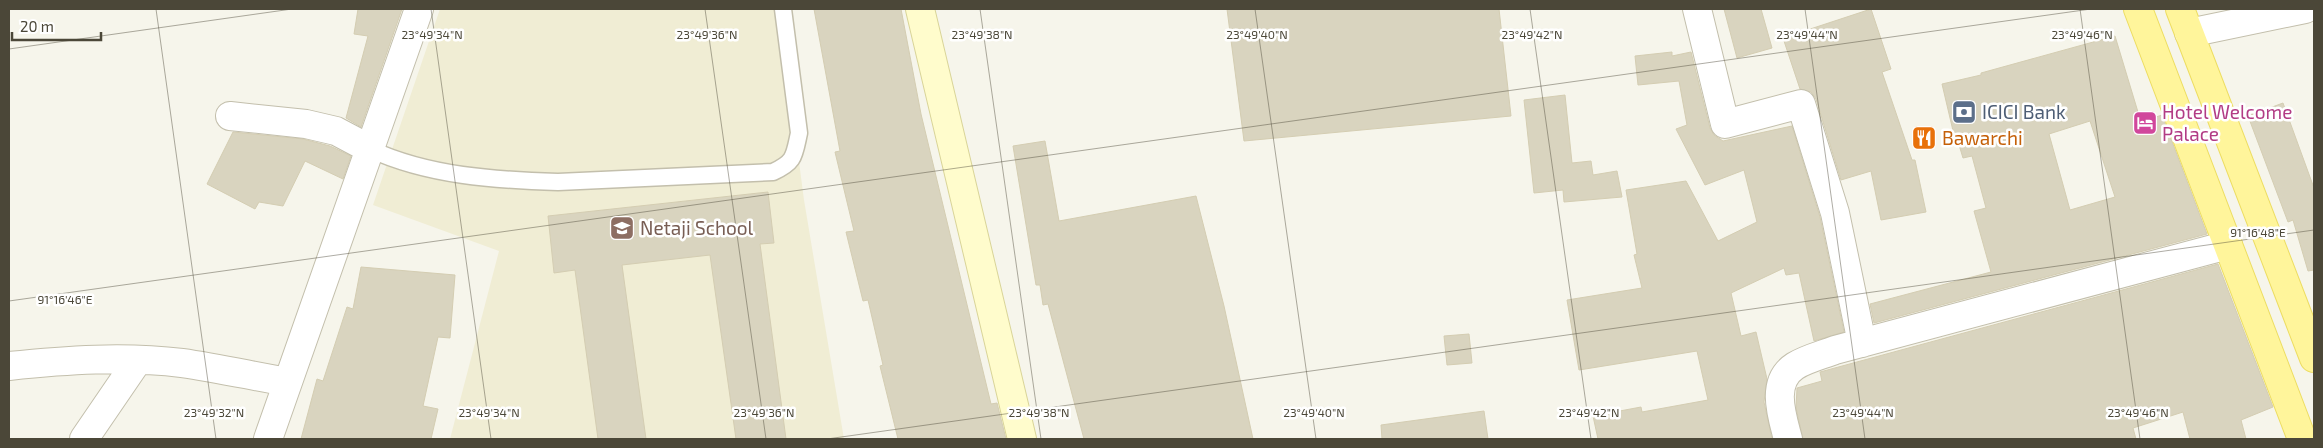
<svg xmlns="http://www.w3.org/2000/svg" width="2323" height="448" viewBox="0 0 2323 448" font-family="'Exo 2',sans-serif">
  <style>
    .education { fill: #f0edd4 }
    .building { fill: #d9d4bf; stroke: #d4cdb2; fill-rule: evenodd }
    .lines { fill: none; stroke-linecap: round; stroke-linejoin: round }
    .lane-casing { stroke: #c3bfac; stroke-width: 19 }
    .street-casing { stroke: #c3bfac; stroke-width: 30 }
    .secondary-casing { stroke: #d9d498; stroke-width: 30 }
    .primary-casing { stroke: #eddd62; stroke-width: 30 }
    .lane { stroke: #fff; stroke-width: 16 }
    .street { stroke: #fff; stroke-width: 28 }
    .secondary { stroke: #fffccc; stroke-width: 28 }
    .primary { stroke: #fff59b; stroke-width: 28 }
    .ticks { fill: none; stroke: #4b4738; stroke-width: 1; stroke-opacity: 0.45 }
    .labels { text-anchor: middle; stroke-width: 5; stroke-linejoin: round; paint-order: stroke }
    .service-label { font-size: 19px; fill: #4e5e75; stroke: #fff; text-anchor: start }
    .hotel-label { font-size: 19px; fill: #b23c85; stroke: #fff; text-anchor: start }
    .food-label { font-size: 19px; fill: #c56008; stroke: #fff; text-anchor: start }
    .education-label { font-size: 19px; fill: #785e54; stroke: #fff; text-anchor: start }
    .ticks-label { font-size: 12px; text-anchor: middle; fill: #4b4738; stroke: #fff; stroke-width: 5; stroke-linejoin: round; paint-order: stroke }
  </style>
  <rect width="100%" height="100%" fill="#f6f5eb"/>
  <!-- education -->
  <path class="education" d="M440,9h339l25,191 40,239h-394l49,-188 -126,-46z"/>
  <!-- building -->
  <path class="building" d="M358,9h44l-41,118 -15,-9 22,-82 -14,-2z
    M814,9h87l20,105 70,290 6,-1 9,36h-108l-18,-73 3,-1 -15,-65 -5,1 -17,-69 8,-1 -19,-79 5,-1z
    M1227,9h272l12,107 -267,25z
    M1724,9h37l11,39 -35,10z
    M1871,9l20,60 -9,3 30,88h3l11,52 -45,8 -10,-49 -30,9 -25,-81 -5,-7 -11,-3 -17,-51z
    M2115,36l26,86 21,-7 45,119 -333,89 -4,-19 121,-32 -17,-61 12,-3 -14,-52 -9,2 -7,-23h-2l-12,-51 39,-9v-2zM2090,121l25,76 -45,13 -21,-76z
    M1672,52v4l19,-4 19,76 4,7 9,6 69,-15 28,91 24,115 -30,9 -15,-68 -13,2 -2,-7 -53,25 10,43 15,-4 11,47 -3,23 8,37h-174l-5,-23 48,-9 1,5 66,-12 -11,-49 -118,19 -12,-70 75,-12 -8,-33 3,-1 -11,-64 60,-9 32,60 39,-19 -13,-52 -39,15 -29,-56 11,-4 -8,-44 -41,4 -3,-29z
    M1565,95l7,68 19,-2 2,14 24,-4 5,26 -58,5 -1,-12 -29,3 -10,-93z
    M2283,103l31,85v82l-6,1 -15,-51 -5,2 -40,-106z
    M233,132l70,7 27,7 21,10 -8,23 -38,-18 -22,45 -24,-4 -4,7 -48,-25z
    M1045,141l14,80 137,-25 28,110 29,133h-169l-36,-135 -5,1 -3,-20h-4l-23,-139z
    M768,192l6,51 -14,1 26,195h-50l-26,-184 -88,10 24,174h-48l-23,-169 -21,3 -6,-57z
    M2218,264l55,143 -32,13 5,19h-56l-7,-27 -50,16 3,11h-333l-7,-31 1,-20 25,-7 -2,-9z
    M361,267l94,8 -5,63 -12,-1 -15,69 15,3 -7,30h-130l16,-60 6,2 24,-74 6,2z
    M1469,334l3,29 -25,2 -3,-29z
    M1484,411l4,28h-106l-1,-14z"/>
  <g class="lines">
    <defs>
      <path id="lane" d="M370,149c58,27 125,31 188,33l215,-10c22,-10 21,-16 26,-39l-16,-124"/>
      <path id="street" d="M1697,9l28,115 76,-20 34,109 27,130
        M2189,33l116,-24
        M230,116l76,8 30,7 34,18
        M9,366c57,-6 116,-10 173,-3 35,5 71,13 106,19
        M84,439l54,-79
        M268,439l151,-430
        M1788,439c-6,-23 -18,-57 7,-73 11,-7 27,-11 40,-16l393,-105"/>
      <path id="secondary" d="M920,9l102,430"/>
      <path id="primary" d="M2138,9l164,430
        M2180,9l134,349"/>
    </defs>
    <!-- lane casing -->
    <use href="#lane" class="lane-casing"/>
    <!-- street casing -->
    <use href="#street" class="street-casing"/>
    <!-- secondary casing -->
    <use href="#secondary" class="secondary-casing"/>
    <!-- primary casing -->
    <use href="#primary" class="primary-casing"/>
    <!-- lane -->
    <use href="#lane" class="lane"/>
    <!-- street -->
    <use href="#street" class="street"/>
    <!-- secondary -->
    <use href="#secondary" class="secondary"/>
    <!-- primary -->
    <use href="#primary" class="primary"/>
  </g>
  <!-- ticks -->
  <path class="ticks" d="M156,9l60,430M431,9l60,430M705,9l61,430M980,9l61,430M1255,9l61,430M1530,9l61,430M1805,9l60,430M2080,9l60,430M9,49l283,-40M9,301l2082,-292M827,439l1487,-209"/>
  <!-- icons -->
  <defs>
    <symbol id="bank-square" viewBox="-11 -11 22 22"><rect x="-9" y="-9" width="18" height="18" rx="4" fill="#5c6f8a" stroke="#fff"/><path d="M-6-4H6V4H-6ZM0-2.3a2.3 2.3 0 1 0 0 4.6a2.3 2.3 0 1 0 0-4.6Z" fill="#fff"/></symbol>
    <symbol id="hotel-square" viewBox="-11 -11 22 22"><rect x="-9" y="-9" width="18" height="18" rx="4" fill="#d1479c" stroke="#fff"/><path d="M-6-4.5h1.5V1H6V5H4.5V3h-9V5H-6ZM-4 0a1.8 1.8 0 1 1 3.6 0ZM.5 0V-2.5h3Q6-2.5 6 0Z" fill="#fff"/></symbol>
    <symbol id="restaurant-square" viewBox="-11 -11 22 22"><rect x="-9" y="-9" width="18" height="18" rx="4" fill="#e8710a" stroke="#fff"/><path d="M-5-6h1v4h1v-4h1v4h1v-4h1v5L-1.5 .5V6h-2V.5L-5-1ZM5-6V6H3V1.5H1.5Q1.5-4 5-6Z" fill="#fff"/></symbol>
    <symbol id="school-square" viewBox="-11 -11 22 22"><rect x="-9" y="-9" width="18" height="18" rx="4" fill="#8d6e63" stroke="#fff"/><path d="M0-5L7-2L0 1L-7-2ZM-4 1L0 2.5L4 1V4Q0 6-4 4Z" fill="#fff"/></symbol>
  </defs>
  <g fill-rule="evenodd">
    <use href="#bank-square" x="1950" y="98" width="28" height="28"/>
    <use href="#hotel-square" x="2131" y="109" width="28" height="28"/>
    <use href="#restaurant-square" x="1910" y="124" width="28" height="28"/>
    <use href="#school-square" x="608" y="214" width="28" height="28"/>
  </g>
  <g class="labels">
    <!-- service labels -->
    <g class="service-label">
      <text x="1982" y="119">ICICI Bank</text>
    </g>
    <!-- hotel labels -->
    <g class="hotel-label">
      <text x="2162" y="119">Hotel Welcome<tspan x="2162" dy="22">Palace</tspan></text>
    </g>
    <!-- food labels -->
    <g class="food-label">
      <text x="1942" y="145">Bawarchi</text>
    </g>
    <!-- education labels -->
    <g class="education-label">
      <text x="640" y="235">Netaji School</text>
    </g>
  </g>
  <g class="ticks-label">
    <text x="432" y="39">23°49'34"N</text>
    <text x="707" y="39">23°49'36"N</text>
    <text x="982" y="39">23°49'38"N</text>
    <text x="1257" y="39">23°49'40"N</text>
    <text x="1532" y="39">23°49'42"N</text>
    <text x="1807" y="39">23°49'44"N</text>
    <text x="2082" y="39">23°49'46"N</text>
    <text x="2258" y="237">91°16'48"E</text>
    <text x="65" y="304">91°16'46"E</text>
    <text x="214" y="417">23°49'32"N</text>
    <text x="489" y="417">23°49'34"N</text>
    <text x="764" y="417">23°49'36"N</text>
    <text x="1039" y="417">23°49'38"N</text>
    <text x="1314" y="417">23°49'40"N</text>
    <text x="1589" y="417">23°49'42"N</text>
    <text x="1863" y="417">23°49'44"N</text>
    <text x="2138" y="417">23°49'46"N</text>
  </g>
  <!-- border -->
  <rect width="2323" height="448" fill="none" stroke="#4b4738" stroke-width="20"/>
  <!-- scale -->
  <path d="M12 32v8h89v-8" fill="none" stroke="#4b4738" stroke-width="2.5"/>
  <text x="20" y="32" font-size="15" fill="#4b4738" stroke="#ffffff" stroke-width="4" paint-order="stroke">20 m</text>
</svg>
